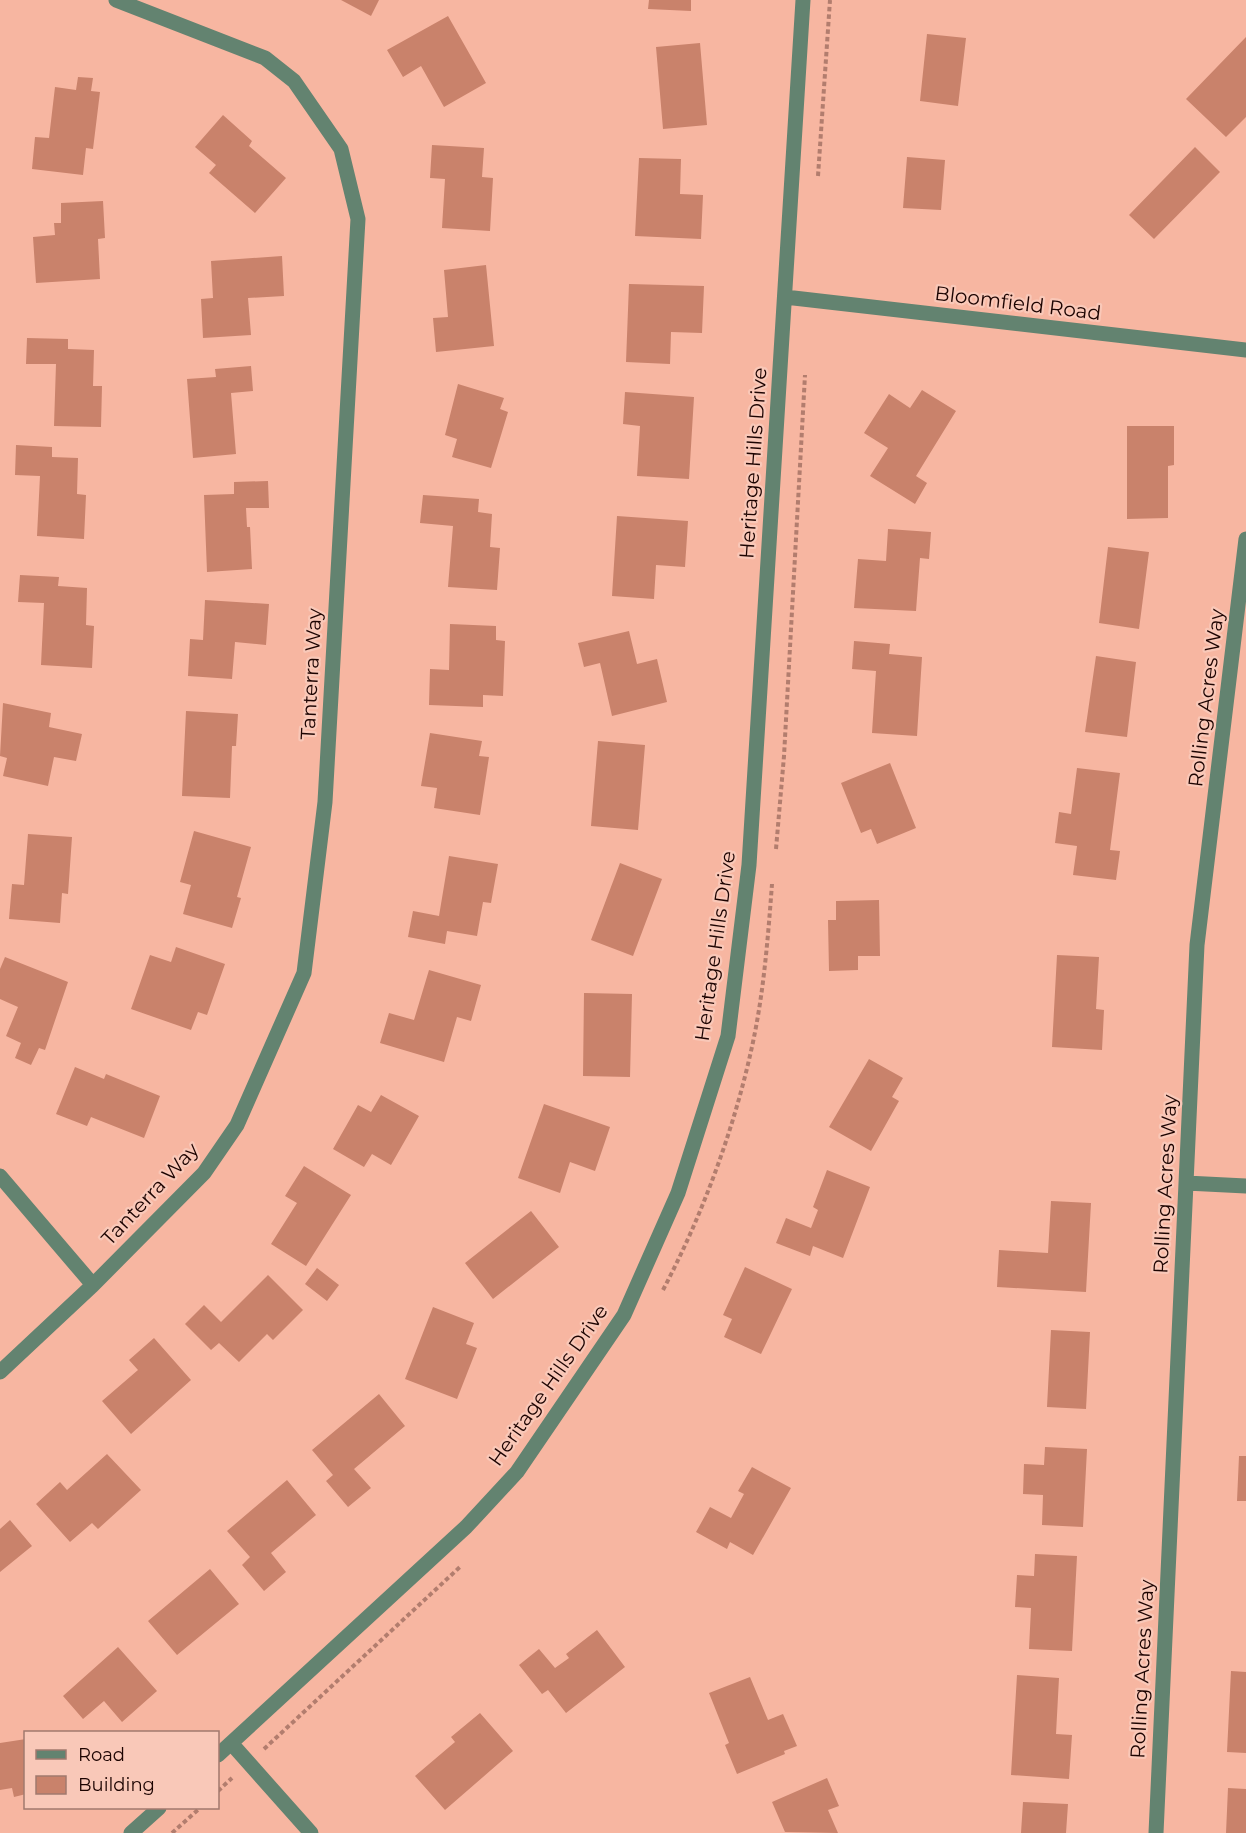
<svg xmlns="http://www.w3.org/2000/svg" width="1246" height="1833" viewBox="0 0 1246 1833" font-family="Montserrat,sans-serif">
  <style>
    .building { fill: #c9826b }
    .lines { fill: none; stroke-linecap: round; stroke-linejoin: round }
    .path { stroke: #b27d6e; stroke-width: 4; stroke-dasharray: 4.5 3; stroke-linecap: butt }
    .minor { stroke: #638370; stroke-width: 15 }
    .labels { text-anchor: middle; stroke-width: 4.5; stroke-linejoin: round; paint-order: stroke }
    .street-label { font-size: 20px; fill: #1c0300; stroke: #f9c8b8 }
  </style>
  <rect width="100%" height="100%" fill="#f7b6a1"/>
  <!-- building -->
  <path class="building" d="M341,0h38l-8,16z
    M649,0h42v11l-43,-2z
    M448,16l38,67 -42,24 -23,-41 -18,11 -16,-27z
    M927,34l39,4 -8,68 -38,-5z
    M1246,37v80l-20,20 -40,-38z
    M700,43l7,82 -44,4 -7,-82z
    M78,77l15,1 -2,13 9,1 -7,57 -7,-1 -3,27 -51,-6 3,-32 14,1 6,-51 21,3z
    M223,115l29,26 -3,5 37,32 -31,35 -46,-40 7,-8 -21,-18z
    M432,145l52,3 -2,29 11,1 -3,53 -48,-3 3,-49 -15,-1z
    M1195,147l25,25 -66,67 -25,-24z
    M907,157l38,3 -4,50 -38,-2z
    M639,158l42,1 -1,35 23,1 -2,44 -66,-3z
    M103,201l2,37 -7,1 2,40 -64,4 -3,-46 22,-2 -1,-12h7v-20z
    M282,256l2,40 -36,2 3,37 -48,3 -2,-39 12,-1 -2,-37z
    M486,265l8,81 -58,6 -3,-34 15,-1 -4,-47z
    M629,284l75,2 -2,47 -31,-1 -1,32 -44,-2z
    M27,338l41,1v10l26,1 -1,36h9l-1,41 -47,-1 2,-62h-30z
    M251,366l2,25 -22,2 5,61 -43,4 -6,-79 29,-2 -1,-8z
    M458,384l46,14 -4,11 8,3 -17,56 -39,-11 5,-18 -12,-4z
    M922,390l34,21 -40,65 11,7 -12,21 -45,-28 18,-28 -24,-15 25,-39 21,14z
    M625,392l69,5 -5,82 -52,-3 3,-50 -17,-2z
    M1127,426h47v39l-6,1v52l-41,1z
    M16,445l36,2v10l26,1 -1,36 9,1 -2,44 -47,-3 3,-60 -25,-1z
    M268,481l1,27h-23l1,19h3l2,42 -45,3 -3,-77 30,-1v-12z
    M423,495l56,4 -1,13 14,2 -2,33 10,1 -3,42 -49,-3 5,-61 -33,-3z
    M617,516l71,5 -3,46 -29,-2 -2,34 -42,-3z
    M888,529l43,3 -2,27 -9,-1 -4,53 -62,-3 4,-49 28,2z
    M1108,547l41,5 -10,77 -40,-6z
    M20,575l39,2 -1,9 29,2 -1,37 8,1 -2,42 -51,-3 3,-62 -26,-1z
    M205,600l64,4 -3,41 -31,-3 -3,37 -44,-3 2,-37 13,1z
    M450,624l46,2v14l9,1 -2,55 -20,-1v12l-54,-2 1,-36 19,1z
    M629,631l8,33 20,-5 10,43 -55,14 -12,-53 -16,4 -6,-24z
    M854,641l36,3 -1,10 33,3 -5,79 -45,-3 4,-62 -24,-2z
    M1096,656l40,6 -9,75 -42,-5z
    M3,703l48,10 -2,14 33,7 -6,27 -22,-4 -6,29 -45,-10 4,-18 -7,-2z
    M186,711l52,3 -2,32h-4l-2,52 -48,-2z
    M430,733l52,8 -3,15 10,1 -9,58 -46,-7 3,-20 -16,-2z
    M598,741l47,4 -7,85 -47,-4z
    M890,763l26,65 -39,16 -6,-15 -10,4 -20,-50z
    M1077,768l43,5 -10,77 10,1 -4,29 -43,-5 4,-29 -22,-3 4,-31 12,2z
    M194,831l57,16 -14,50 4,1 -9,30 -49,-14 8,-29 -11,-3z
    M28,834l44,3 -4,57 -6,-1 -2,30 -51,-4 3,-35 12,1z
    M449,856l49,8 -7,39 -8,-1 -6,34 -30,-5 -2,13 -37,-7 5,-26 26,5z
    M620,863l42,16 -29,77 -42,-16z
    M879,900l1,56h-22v14l-29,1 -1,-51h8v-19z
    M176,947l49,17 -18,51 -9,-3 -7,18 -60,-21 19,-54 21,7z
    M1057,955l42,2 -3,52 8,1 -2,40 -50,-3z
    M5,957l63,25 -23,68 -6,-2 -8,17 -16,-7 6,-15 -15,-7 12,-29 -18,-8v-30z
    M429,970l52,15 -10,36 -14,-4 -13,45 -64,-19 9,-30 25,7z
    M584,993l48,1 -2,83 -47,-1z
    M869,1059l34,19 -11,19 7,4 -28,50 -42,-24z
    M75,1067l29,12 2,-5 54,22 -16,42 -53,-21 -4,9 -31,-12z
    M381,1095l38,21 -28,49 -19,-11 -8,13 -31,-18 25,-44 13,7z
    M544,1104l66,23 -15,44 -25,-9 -10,31 -42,-15z
    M304,1166l47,29 -45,71 -35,-22 26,-41 -12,-7z
    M827,1170l43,17 -27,71 -30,-12 -3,10 -34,-13 10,-25 25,10 7,-18 -5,-3z
    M1051,1201l40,2 -5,89 -89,-5 2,-37 49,3z
    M531,1211l28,36 -66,52 -28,-36z
    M745,1267l47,22 -31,65 -37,-17 8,-18 -9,-4z
    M317,1268l22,17 -12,16 -22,-17z
    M268,1275l35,35 -30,30 -6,-6 -28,28 -20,-19 -8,7 -26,-26 19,-19 17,17z
    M433,1307l41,16 -8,21 11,4 -20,51 -52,-20z
    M1051,1330l39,2 -4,77 -39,-2z
    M154,1338l37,42 -60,54 -29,-33 36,-31 -9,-10z
    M379,1394l26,32 -51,43 17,19 -23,19 -22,-26 7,-6 -21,-25z
    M1045,1447l42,2 -4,78 -41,-2 1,-30 -20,-1 1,-30 20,1z
    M107,1454l34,36 -43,39 -6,-6 -22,19 -34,-38 24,-22 7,8z
    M1239,1456h7v45h-9z
    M752,1467l39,21 -38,67 -23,-13 -3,7 -31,-17 14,-25 21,11 13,-24 -6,-3z
    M287,1480l29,35 -45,38 15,19 -22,19 -22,-26 8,-8 -23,-26z
    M10,1520l22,26 -32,26v-43z
    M1035,1554l42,2 -5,95 -43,-2 2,-41 -16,-1 2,-32 17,1z
    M210,1569l29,35 -62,51 -29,-34z
    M597,1630l28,37 -59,46 -18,-23 -6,4 -23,-29 20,-16 16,19 14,-10 -3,-4z
    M118,1647l39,44 -35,31 -18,-21 -21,18 -20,-23z
    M1231,1671l15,1v81l-19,-1z
    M1017,1675l42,3 -3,56 16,1 -3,44 -58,-4z
    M750,1677l18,43 15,-6 14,32 -13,5 1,3 -48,20 -12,-29 4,-2 -20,-50z
    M480,1713l33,38 -68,59 -30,-34 40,-34 -4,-5z
    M26,1739v55l-12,3 -2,-9 -12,2v-47z
    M827,1778l12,28 -11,4 10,23 -53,-1 -13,-30z
    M1228,1788l18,1v44h-20z
    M1023,1802l45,2 -2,29h-45z"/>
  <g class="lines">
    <!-- path -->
    <path class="path" d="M818,176l12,-176
      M776,849l8,-93 21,-381
      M663,1290c40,-76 72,-163 90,-248 11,-52 15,-105 19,-158
      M264,1749l197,-183
      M218,1791l14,-13
      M172,1833l28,-25"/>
    <!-- minor -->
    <path class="minor" d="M785,297l461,53
      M0,1176l93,109
      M1186,1183l60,3
      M0,1372l93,-87 111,-112 33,-48 67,-152 21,-171 33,-583 -17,-70 -47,-68 -29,-23 -149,-58
      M231,1743l80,90
      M218,1755l248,-228 51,-55 107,-157 54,-122 50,-157 21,-171 54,-865
      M131,1833l28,-25
      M1156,1833l41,-888 49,-406"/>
  </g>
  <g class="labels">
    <!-- street labels -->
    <g class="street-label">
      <text transform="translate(1018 303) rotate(7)" y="7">Bloomfield Road</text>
      <text transform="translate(753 463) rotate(-86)" y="7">Heritage Hills Drive</text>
      <text transform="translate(311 674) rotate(-87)" y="7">Tanterra Way</text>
      <text transform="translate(1206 698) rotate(-83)" y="7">Rolling Acres Way</text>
      <text transform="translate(715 946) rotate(-82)" y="7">Heritage Hills Drive</text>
      <text transform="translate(1165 1184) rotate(-87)" y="7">Rolling Acres Way</text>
      <text transform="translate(150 1194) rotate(-47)" y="7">Tanterra Way</text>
      <text transform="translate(548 1385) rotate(-55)" y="7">Heritage Hills Drive</text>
      <text transform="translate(1142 1669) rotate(-87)" y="7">Rolling Acres Way</text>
    </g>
  </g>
  <!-- legend -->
  <rect x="24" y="1731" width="195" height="78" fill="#f9c8b8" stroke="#a1796e" stroke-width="1.5"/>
  <rect x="36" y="1750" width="30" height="9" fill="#638370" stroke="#a1796e" stroke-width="1.5"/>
  <text x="78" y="1761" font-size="18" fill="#1c0300">Road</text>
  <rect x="36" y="1776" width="30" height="18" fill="#c9826b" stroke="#a1796e" stroke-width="1.5"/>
  <text x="78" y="1791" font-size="18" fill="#1c0300">Building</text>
</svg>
